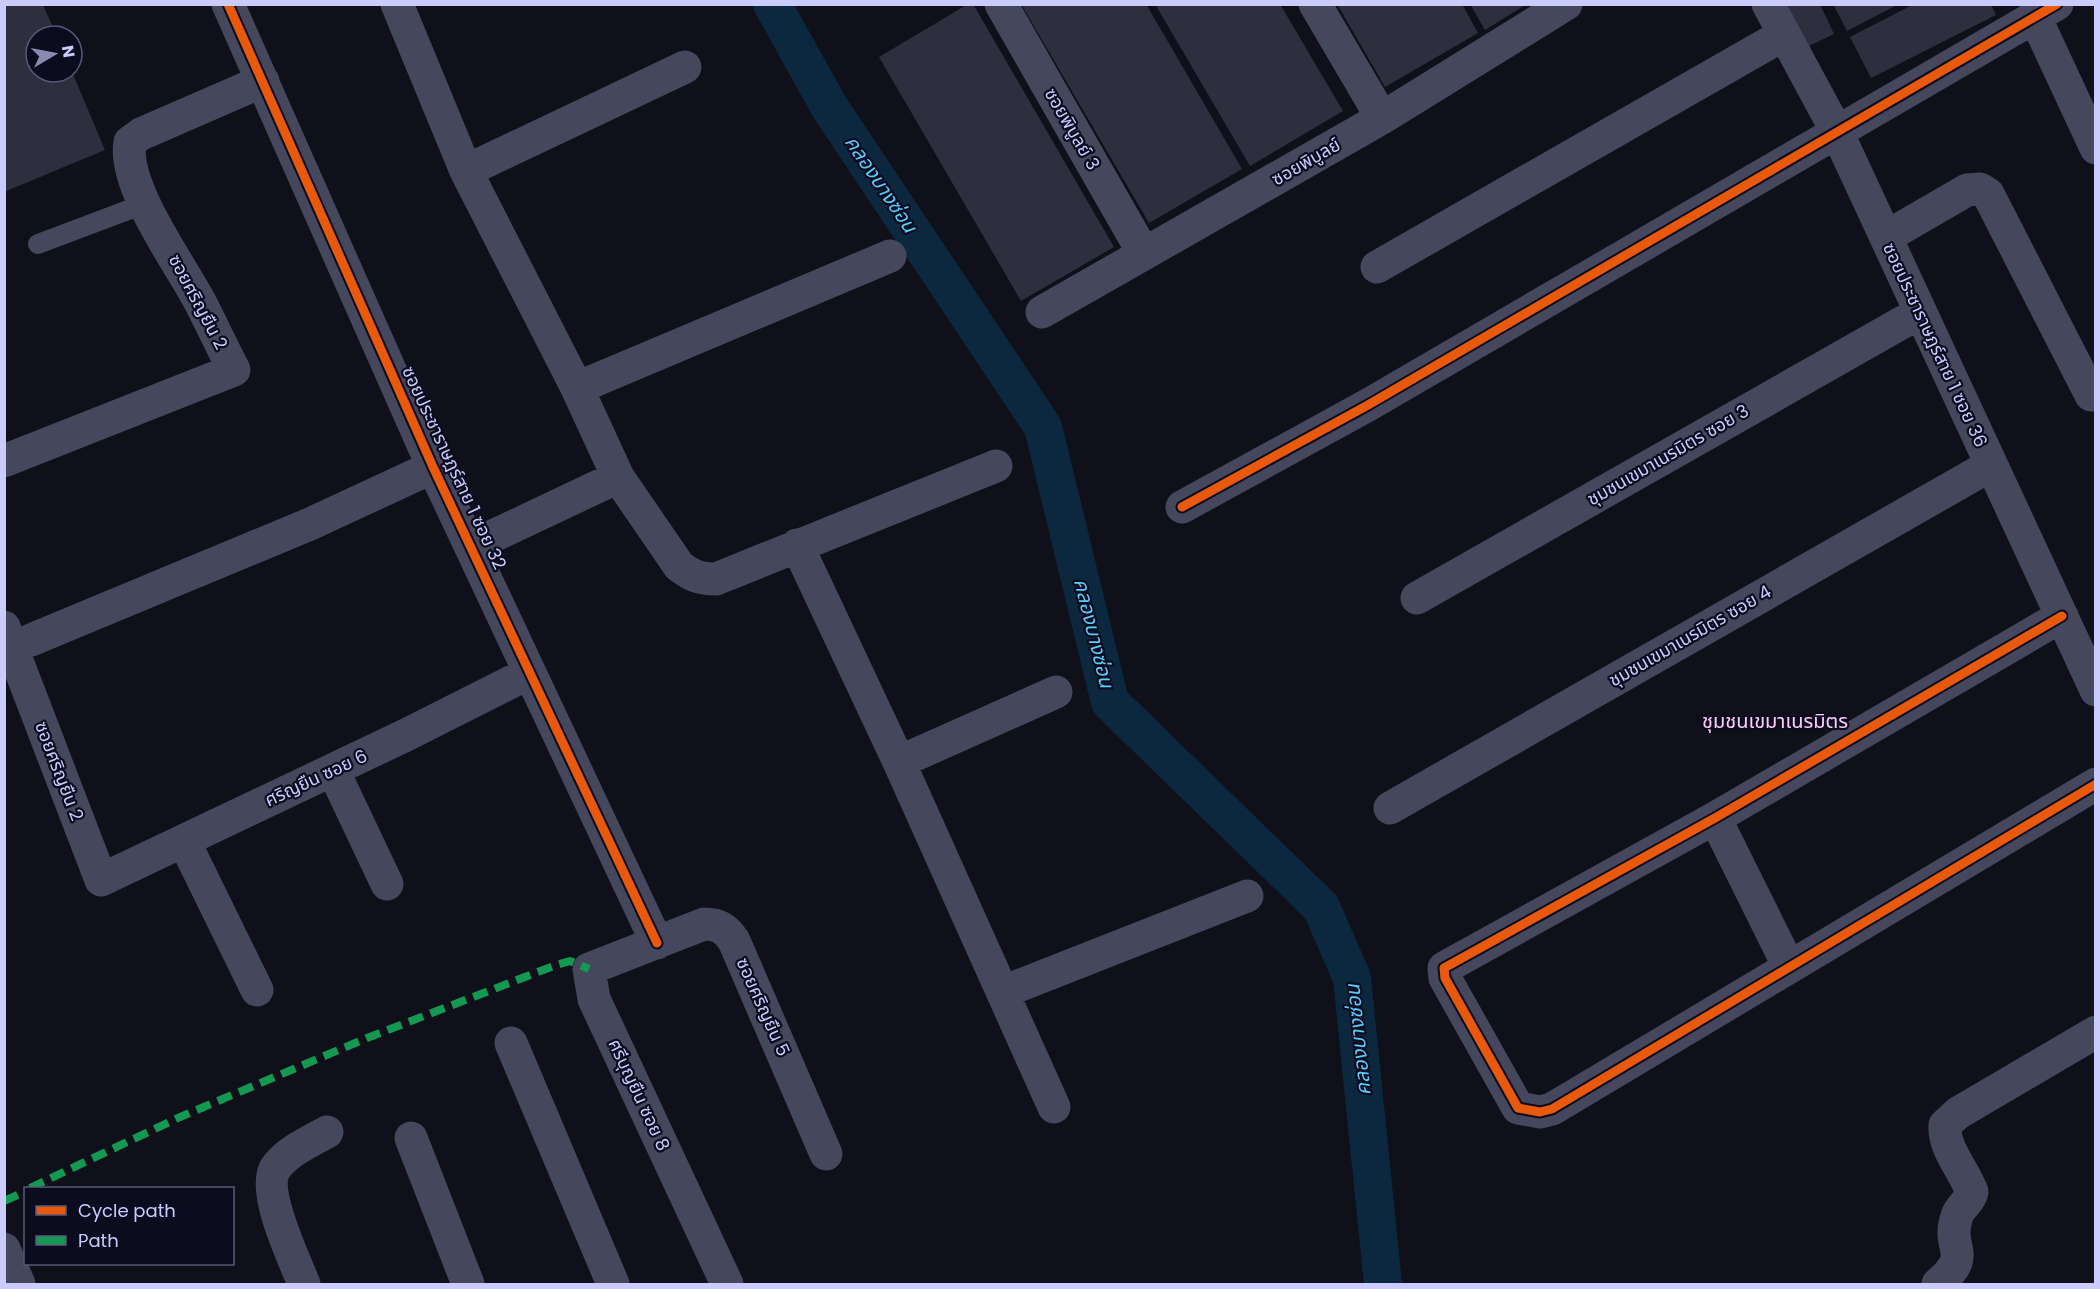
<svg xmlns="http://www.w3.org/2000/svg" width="2100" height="1289" viewBox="0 0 2100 1289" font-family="Poppins,'Noto Sans Thai',sans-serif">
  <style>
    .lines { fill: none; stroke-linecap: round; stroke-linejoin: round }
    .canal { stroke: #0c283f; stroke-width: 38 }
    .building { fill: #2d2e3e }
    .lane { stroke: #45475c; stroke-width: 20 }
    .street { stroke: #45475c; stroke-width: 33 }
    .quiet { stroke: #139951; stroke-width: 8; stroke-dasharray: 15 8; stroke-linecap: butt }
    .cycleway-casing { stroke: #0c0c1f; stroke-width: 13 }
    .cycleway { stroke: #e8590c; stroke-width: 9 }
    .labels { text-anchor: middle; stroke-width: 4.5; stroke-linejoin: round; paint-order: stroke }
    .street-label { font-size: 18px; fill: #caccff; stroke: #0c0c1f }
    .water-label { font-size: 20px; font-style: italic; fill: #58cdff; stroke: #0c0c1f }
    .neighbourhood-label { font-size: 20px; fill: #ffccf5; stroke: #0c0c1f }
  </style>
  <rect width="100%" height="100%" fill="#10101b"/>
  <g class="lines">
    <!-- canal -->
    <path class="canal" d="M772,4l58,104 213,319 67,275 211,205 31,71 31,306"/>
  </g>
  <!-- building -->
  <path class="building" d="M968,4h5l141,243 -93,54 -142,-244z
    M1021,4h125l96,165 -93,54z
    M1155,4h125l63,107 -93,55z
    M1337,4h125l16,29 -93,54z
    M1470,4h57l-42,26z
    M1786,4h34l14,30 -27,13z
    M1833,4h66l-52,27z
    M1914,4h77l5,11 -125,63 -21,-41z
    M4,5h39l14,31h-21v36h36l33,78 -101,42z"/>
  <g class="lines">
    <!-- lane -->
    <path class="lane" d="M38,244l106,-40"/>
    <!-- street -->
    <path class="street" d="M228,4l205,463 224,476
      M397,4l69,167 111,217 41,89 61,89c13,10 21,13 37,13l280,-113
      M1001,4l143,250
      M1315,4l67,114
      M1768,4l69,128 259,558
      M2035,17l61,131
      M466,171l219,-104
      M1886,237l81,-47 13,-1 8,5 103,201
      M1377,267l406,-232
      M1042,312l340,-194 184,-114
      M577,388l313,-132
      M4,461l230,-91c-12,-23 -23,-47 -35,-70 -21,-39 -77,-115 -69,-158l11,-8 122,-53
      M1182,507l186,-102 689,-401
      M797,545l102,217 155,345
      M472,546l146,-69
      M1417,598l502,-285
      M2062,616l-347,202 -271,150 1,10 73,130 22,4 12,-3 544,-325
      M4,627l97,253 305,-145 123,-62
      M31,640l279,-116 123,-57
      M899,762l157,-70
      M333,770l54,114
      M1390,808l601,-343
      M1715,818l74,149
      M184,841l73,149
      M1003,992l244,-96
      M511,1043l102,241
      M411,1138l57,146
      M4,1249l15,35
      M304,1284c-9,-23 -45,-97 -27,-118 12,-15 33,-25 50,-34
      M727,1284l-133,-285 -5,-30 115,-45c15,0 22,5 30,17l92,213
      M1938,1284c37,-32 7,-33 19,-68 3,-10 13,-14 15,-24 -8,-22 -29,-44 -27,-67l13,-12 138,-81"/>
    <!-- quiet -->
    <path class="quiet" d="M30,1188l150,-71 187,-79 189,-73 14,-4 19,8
      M4,1201l22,-10"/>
    <defs>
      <path id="cycleway" d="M228,4l205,463 224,476
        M1182,507l186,-102 689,-401
        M2062,616l-347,202 -271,150 1,10 73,130 22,4 12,-3 544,-325"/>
    </defs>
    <!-- cycleway casing -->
    <use href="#cycleway" class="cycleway-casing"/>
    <!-- cycleway -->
    <use href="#cycleway" class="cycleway"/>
  </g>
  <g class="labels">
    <!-- street labels -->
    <g class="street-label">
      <text transform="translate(1072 129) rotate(60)" y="6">ซอยพิบูลย์ 3</text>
      <text transform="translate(1306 162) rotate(-30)" y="6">ซอยพิบูลย์</text>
      <text transform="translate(198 302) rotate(62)" y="6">ซอยศริญยืน 2</text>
      <text transform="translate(1935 345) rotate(65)" y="6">ซอยประชาราษฎร์สาย 1 ซอย 36</text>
      <text transform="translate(1668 455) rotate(-30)" y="6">ชุมชนเขมาเนรมิตร ซอย 3</text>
      <text transform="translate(454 468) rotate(65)" y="6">ซอยประชาราษฎร์สาย 1 ซอย 32</text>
      <text transform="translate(1690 636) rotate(-30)" y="6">ชุมชนเขมาเนรมิตร ซอย 4</text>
      <text transform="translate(59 771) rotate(69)" y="6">ซอยศริญยืน 2</text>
      <text transform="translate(316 778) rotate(-25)" y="6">ศริญยืน ซอย 6</text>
      <text transform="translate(763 1007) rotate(66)" y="6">ซอยศริญยืน 5</text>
      <text transform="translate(639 1095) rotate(65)" y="6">ศรีบุญยืน ซอย 8</text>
    </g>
    <!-- water labels -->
    <g class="water-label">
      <text transform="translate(881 184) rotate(56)" y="7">คลองบางซ่อน</text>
      <text transform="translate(1094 633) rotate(76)" y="7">คลองบางซ่อน</text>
      <text transform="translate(1358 1040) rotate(-96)" y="7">คลองบางซ่อน</text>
    </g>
    <!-- neighbourhood labels -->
    <g class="neighbourhood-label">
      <text x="1775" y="728">ชุมชนเขมาเนรมิตร</text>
    </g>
  </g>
  <!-- border -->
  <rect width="2100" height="1289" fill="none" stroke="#caccff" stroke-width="12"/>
  <!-- legend -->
  <rect x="24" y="1187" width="210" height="78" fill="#0c0c1f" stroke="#585979" stroke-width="1.5"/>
  <rect x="36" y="1206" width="30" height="9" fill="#e8590c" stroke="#585979" stroke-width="1.5"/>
  <text x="78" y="1217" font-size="18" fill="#caccff">Cycle path</text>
  <rect x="36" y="1236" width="30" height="9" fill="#139951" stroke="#585979" stroke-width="1.5"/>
  <text x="78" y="1247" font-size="18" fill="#caccff">Path</text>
  <!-- north arrow -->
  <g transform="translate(54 54) rotate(80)"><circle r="28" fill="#0c0c1f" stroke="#585979" stroke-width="1.5"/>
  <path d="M0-4.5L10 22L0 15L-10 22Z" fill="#898aaf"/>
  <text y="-9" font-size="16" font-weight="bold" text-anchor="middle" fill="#caccff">N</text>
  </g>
</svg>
